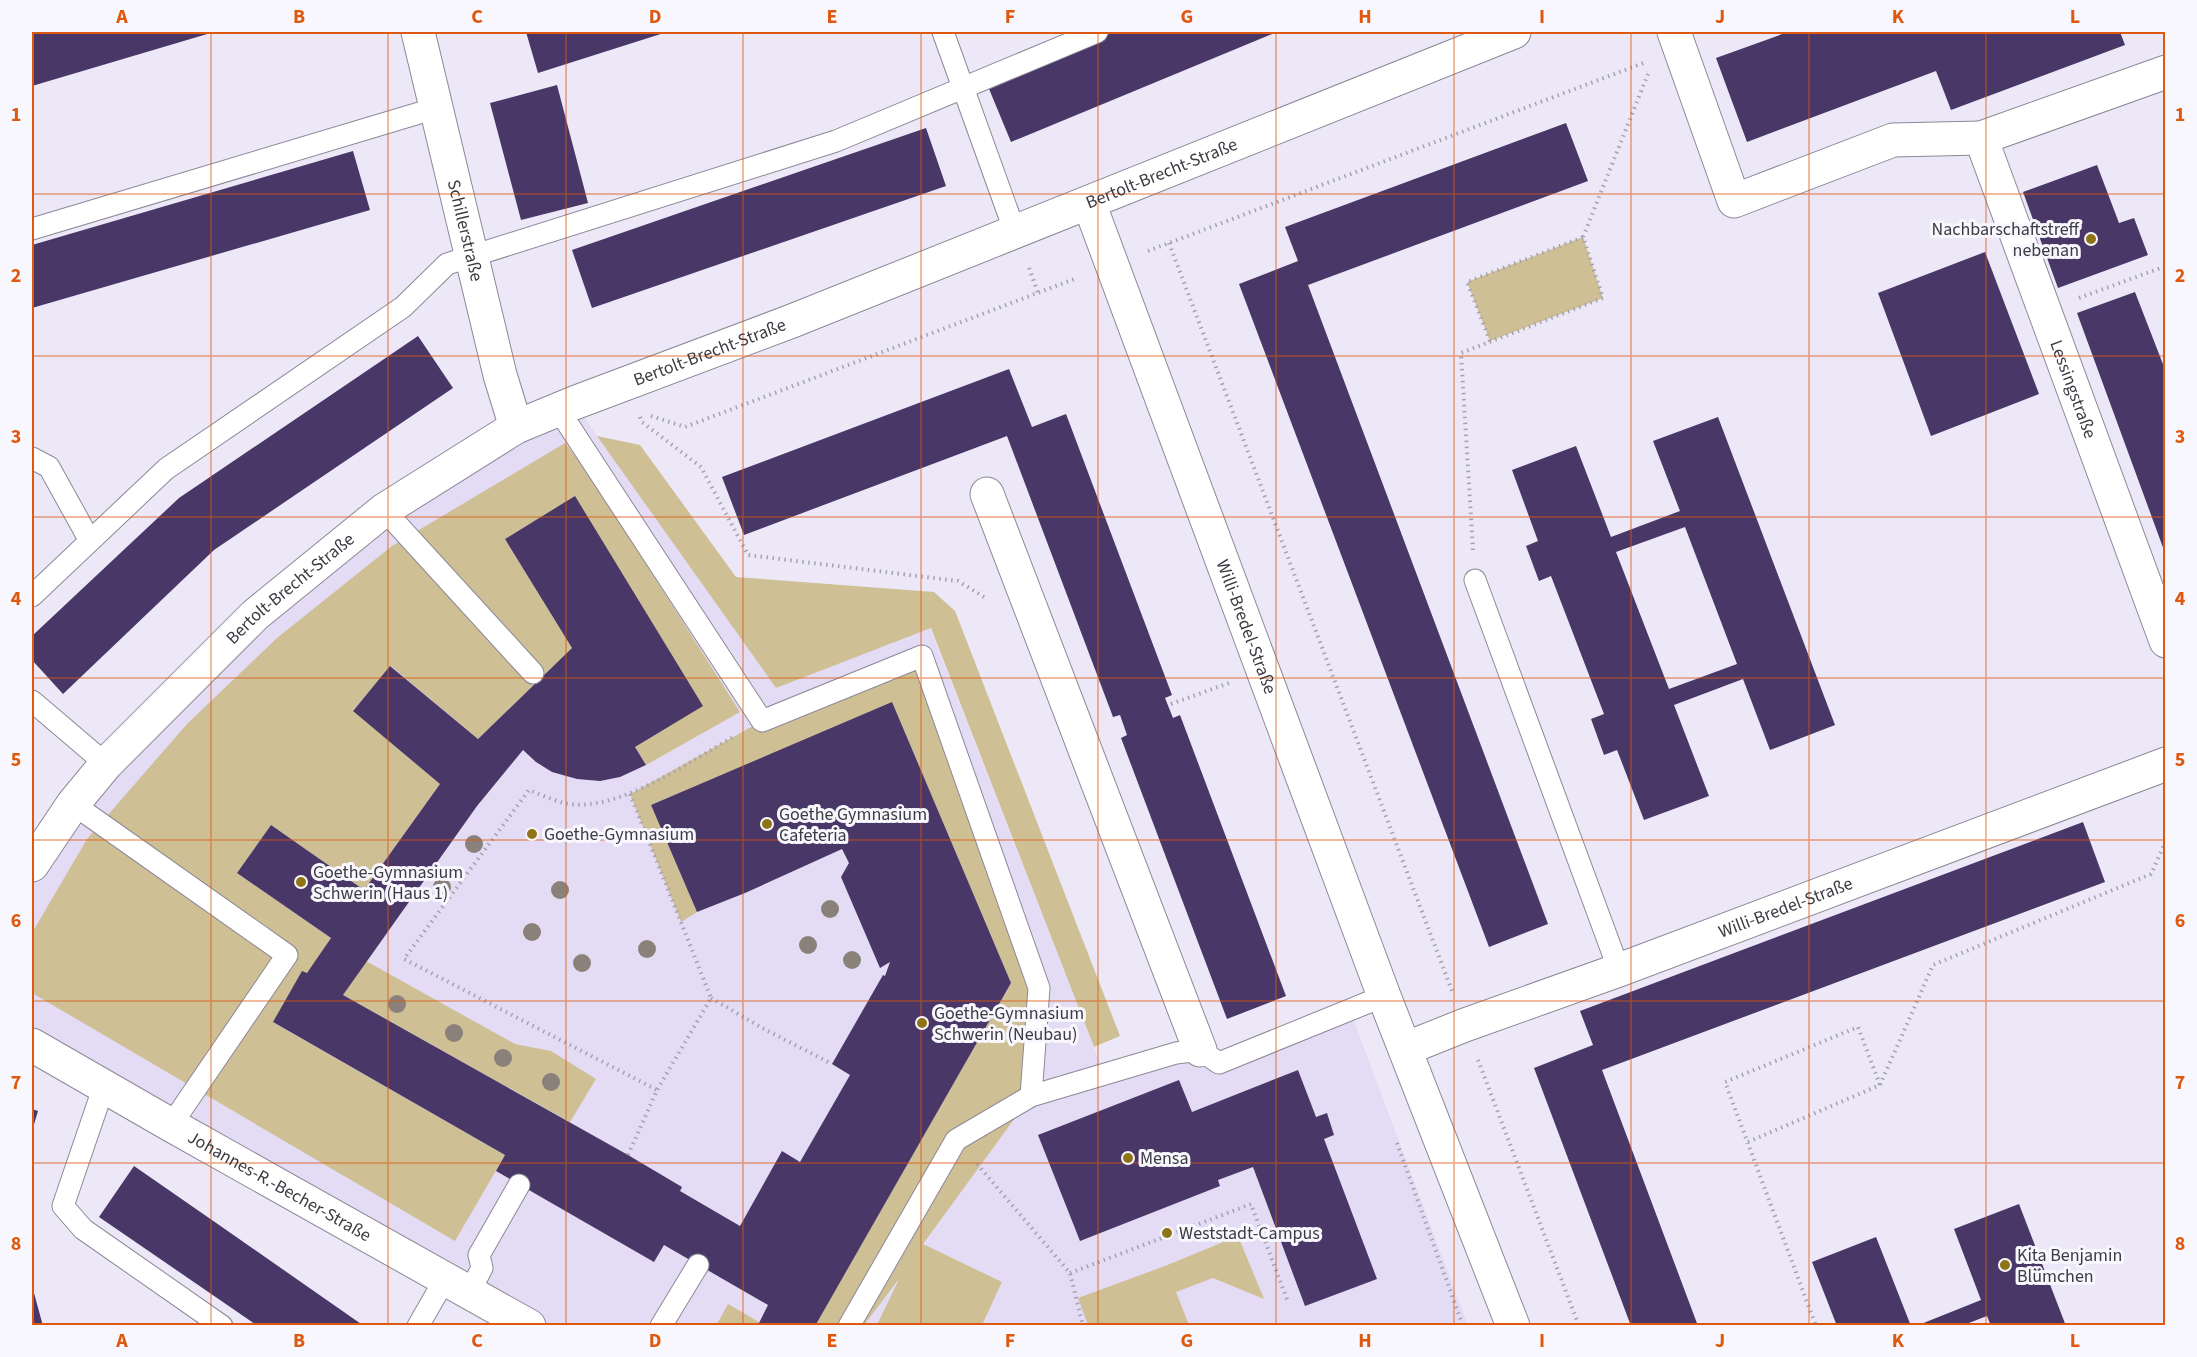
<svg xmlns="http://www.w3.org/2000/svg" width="2197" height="1357" viewBox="0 0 2197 1357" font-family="'Source Sans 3',sans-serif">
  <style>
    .built { fill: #e3dcf4 }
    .green { fill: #cebf95 }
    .building { fill: #483767; fill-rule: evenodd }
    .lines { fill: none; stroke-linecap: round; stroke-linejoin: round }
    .lane-casing { stroke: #8c8897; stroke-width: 23 }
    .street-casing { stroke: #8c8897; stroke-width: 35 }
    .path { stroke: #a5a2af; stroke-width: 4; stroke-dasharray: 1.5 4.5; stroke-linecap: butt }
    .lane { stroke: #fff; stroke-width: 21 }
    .street { stroke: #fff; stroke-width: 33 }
    .tree { fill: #8a827a }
    .grid { fill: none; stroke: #df580f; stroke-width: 1.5; stroke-opacity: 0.55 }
    .poi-dot { fill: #8e7317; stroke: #f8f7fd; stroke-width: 2 }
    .labels { text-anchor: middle; stroke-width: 6; stroke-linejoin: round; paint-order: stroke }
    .street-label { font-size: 18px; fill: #3d3b42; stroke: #f8f7fd }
    .poi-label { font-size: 18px; fill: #3d3b42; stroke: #f8f7fd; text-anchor: start }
    .neatline { fill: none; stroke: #df580f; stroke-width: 2 }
    .grid-label { font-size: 20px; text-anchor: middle; font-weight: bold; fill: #df580f }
  </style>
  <rect width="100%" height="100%" fill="#ece8f8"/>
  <!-- built -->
  <path class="built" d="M574,403l202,285 154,-60 177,453 69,-28 43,10 131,-52 118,314h-939l-497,-280v-180l223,-250z"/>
  <!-- green -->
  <path class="green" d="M1583,237l20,61 -113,43 -23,-59z
    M597,436l43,9 96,132 198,15 21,19 165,425 -26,11 -163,-419 -155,60z
    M565,443l20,25 155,244 -94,53 -11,-18 67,-41 -127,-209 -70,42 67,109 -94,91 -87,-73 -38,44 87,74 -76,106 -93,-65 -34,48 94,65 -57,85 231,132 -50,86 -423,-248v-60l55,-94 100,-115 90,-86 115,-92z
    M922,656l117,332 -8,108 -108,148 79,38 -20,43h-105l22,-46 -35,46h-49l196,-342 -119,-280 -241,102 46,107 -16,10 -51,-128 132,-73z
    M366,961l149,83 36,7 45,28 -26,43 -227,-127z
    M1238,1236l26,63 -51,-21 -37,14 13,33h-101l-10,-27 87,-32z
    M728,1304l36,21 -48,1z"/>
  <!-- building -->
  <path class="building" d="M32,32h182l-182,54z
    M526,32h141l-129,41z
    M1114,32h163l-266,110 -24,-58z
    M1788,32h332l5,13 -174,65 -15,-39 -189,71 -31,-84z
    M557,85l31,118 -67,17 -31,-117z
    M1566,123l22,58 -280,104 240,639 -59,23 -250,-663 59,-23 -13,-34z
    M926,128l20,58 -354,122 -20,-58z
    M353,151l17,59 -338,98v-63z
    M2097,165l22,58 15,-5 14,37 -90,33 -35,-96z
    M1985,252l54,142 -108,42 -53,-143z
    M2135,292l31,80 -1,181 -88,-240z
    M418,336l35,52 -239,162 -151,144 -31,-34v-24l147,-138z
    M1009,369l23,58 34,-13 106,281 -7,3 8,20 7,-3 106,281 -59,23 -106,-281 6,-3 -7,-20 -7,2 -106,-281 -263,99 -22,-58z
    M1718,417l117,308 -65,25 -27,-71 -69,26 35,91 -65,24 -27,-70 -13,5 -13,-36 13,-5 -53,-138 -12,5 -13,-35 12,-5 -26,-71 64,-24 35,91 69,-26 -27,-70zM1685,527l52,137 -68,25 -53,-137z
    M575,496l128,210 -68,41 11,18 -26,12 -20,4 -23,-2 -25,-7 -16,-10 -13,-12 -46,56 -134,189 285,160 54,32 -2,4 60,35 42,-75 18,11 50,-87 -18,-11 51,-89 2,1 5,-14 -10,6 -39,-91 8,-14 -7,-14 -97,44 -48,19 -46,-107 241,-103 119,281 -196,343h-51l-5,-3 9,-18 -104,-60 -10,17 -158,-91 9,-16 -232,-133 29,-51 5,2 24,-35 -94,-65 34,-48 93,65 76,-106 -87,-73 37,-45 88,73 94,-91 -67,-109z
    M2083,822l22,60 -503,188 96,256h-67l-97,-258 59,-23 -13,-34z
    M1298,1070l18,47 11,-4 7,22 -10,4 53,140 -72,27 -52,-139 -35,13 2,6 -140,55 -42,-106 141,-55 13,32z
    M32,1109l6,2 -6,20z
    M134,1166l88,61 142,99h-106l-159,-109z
    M2019,1204l47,122h-75l-4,-10 -26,10h-45l65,-26 -27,-71z
    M1876,1237l35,89h-74l-25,-64z
    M32,1288l2,5 9,33h-11z"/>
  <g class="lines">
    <defs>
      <path id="lane" d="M943,32l72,200
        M32,229l404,-121
        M558,409l204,312 160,-65 117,332 -8,108
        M32,458l17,9 41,74
        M384,510l149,163
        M1475,580l144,390
        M32,596l134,-127 237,-162 44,-43 389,-123 261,-109
        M32,701l74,63
        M73,804l214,151 -116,170
        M104,1086l-41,120 20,23 139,97
        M469,1293l13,-25 -3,-13 40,-70
        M418,1326l27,-47
        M661,1326l37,-61
        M849,1326l107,-186 75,-44 145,-43 24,-3 19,13 165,-67"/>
      <g id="street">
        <path id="s1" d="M418,32l82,343 16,52"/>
        <path d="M1674,32l60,169 159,-61 88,-2"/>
        <path id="s2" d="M2166,72l-185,66 185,503"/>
        <path id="s3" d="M1089,203l295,793 129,330"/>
        <path d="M987,494l213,556"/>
        <path id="s4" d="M32,865l41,-61 33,-40 149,-149 129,-105 132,-83 58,-24 218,-82 722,-289"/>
        <path id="s5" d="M32,1045l139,80 358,201"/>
        <path id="s6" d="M1405,1049l60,-24 154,-55 547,-206"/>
      </g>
    </defs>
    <!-- lane casing -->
    <use href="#lane" class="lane-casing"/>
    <!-- street casing -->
    <use href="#street" class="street-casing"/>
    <!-- path -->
    <path class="path" d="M1169,243l283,748
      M1148,251l498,-189
      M1029,268l9,25
      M2079,298l87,-32
      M1490,341l-23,-59 116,-45
      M651,416l34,11 392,-149
      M640,417l2,5 59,45 47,88 210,26 26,16
      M1473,550l-12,-197 142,-55 -20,-61 65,-163
      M1171,704l58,-21
      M630,794l81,204 -54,92
      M711,998l53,31 68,35
      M1478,1060l101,266
      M1880,1085l53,-120 218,-91 15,-33
      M1748,1142l132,-57 -22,-58 -133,55 91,244
      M1397,1143l66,183
      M628,1155l29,-65 -253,-131 125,-169c13,5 27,12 40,14 52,7 121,-43 166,-68
      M977,1164l93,109 13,53
      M1070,1273l181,-69 37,98"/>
    <!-- lane -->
    <use href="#lane" class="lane"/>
    <!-- street -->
    <use href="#street" class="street"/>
  </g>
  <!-- trees -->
  <g class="tree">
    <circle cx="474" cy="844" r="9"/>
    <circle cx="442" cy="887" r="9"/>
    <circle cx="560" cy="890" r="9"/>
    <circle cx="830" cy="909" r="9"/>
    <circle cx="532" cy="932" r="9"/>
    <circle cx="808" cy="945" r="9"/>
    <circle cx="647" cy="949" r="9"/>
    <circle cx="852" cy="960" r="9"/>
    <circle cx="582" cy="963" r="9"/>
    <circle cx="397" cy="1004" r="9"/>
    <circle cx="454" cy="1033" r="9"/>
    <circle cx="503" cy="1058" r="9"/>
    <circle cx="551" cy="1082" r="9"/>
  </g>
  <!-- grid -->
  <path class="grid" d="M211,32v1294M388,32v1294M566,32v1294M743,32v1294M921,32v1294M1098,32v1294M1276,32v1294M1454,32v1294M1631,32v1294M1809,32v1294M1986,32v1294M32,194h2134M32,356h2134M32,517h2134M32,678h2134M32,840h2134M32,1001h2134M32,1163h2134"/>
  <!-- markers -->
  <g class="poi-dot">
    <circle cx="2091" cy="239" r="6"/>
    <circle cx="767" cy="824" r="6"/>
    <circle cx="532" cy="834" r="6"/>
    <circle cx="301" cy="882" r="6"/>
    <circle cx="922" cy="1023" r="6"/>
    <circle cx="1128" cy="1158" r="6"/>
    <circle cx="1167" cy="1233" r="6"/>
    <circle cx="2005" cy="1265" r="6"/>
  </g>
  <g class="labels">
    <!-- street labels -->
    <g class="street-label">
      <text dy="6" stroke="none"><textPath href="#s4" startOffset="1352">Bertolt-Brecht-Straße</textPath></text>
      <text dy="6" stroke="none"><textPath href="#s1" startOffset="204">Schillerstraße</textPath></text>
      <text dy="6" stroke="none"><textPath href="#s4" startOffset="866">Bertolt-Brecht-Straße</textPath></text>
      <text dy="6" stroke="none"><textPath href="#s2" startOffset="464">Lessingstraße</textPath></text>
      <text dy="6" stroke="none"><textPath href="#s4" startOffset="380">Bertolt-Brecht-Straße</textPath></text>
      <text dy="6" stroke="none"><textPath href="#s3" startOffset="452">Willi-Bredel-Straße</textPath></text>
      <text dy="6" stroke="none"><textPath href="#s6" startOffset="406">Willi-Bredel-Straße</textPath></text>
      <text dy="6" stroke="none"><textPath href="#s5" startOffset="285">Johannes-R.-Becher-Straße</textPath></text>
    </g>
    <!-- poi labels -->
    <g class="poi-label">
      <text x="2079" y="235" text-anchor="end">Nachbarschaftstreff<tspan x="2079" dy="21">nebenan</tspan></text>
      <text x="779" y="820">Goethe Gymnasium<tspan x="779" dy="21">Cafeteria</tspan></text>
      <text x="544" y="840">Goethe-Gymnasium</text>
      <text x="313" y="878">Goethe-Gymnasium<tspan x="313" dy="21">Schwerin (Haus 1)</tspan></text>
      <text x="934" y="1019">Goethe-Gymnasium<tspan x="934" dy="21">Schwerin (Neubau)</tspan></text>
      <text x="1140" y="1164">Mensa</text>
      <text x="1179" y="1239">Weststadt-Campus</text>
      <text x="2017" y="1261">Kita Benjamin<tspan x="2017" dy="21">Blümchen</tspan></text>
    </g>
  </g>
  <!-- border -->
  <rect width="2197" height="1357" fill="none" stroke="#f8f7fd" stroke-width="66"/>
  <rect x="33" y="33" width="2131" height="1291" class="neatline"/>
  <g class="grid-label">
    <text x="122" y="23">A</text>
    <text x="299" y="23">B</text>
    <text x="477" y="23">C</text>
    <text x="655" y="23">D</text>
    <text x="832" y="23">E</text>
    <text x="1010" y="23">F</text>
    <text x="1187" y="23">G</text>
    <text x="1365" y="23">H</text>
    <text x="1542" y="23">I</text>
    <text x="1720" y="23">J</text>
    <text x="1898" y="23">K</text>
    <text x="2075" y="23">L</text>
    <text x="16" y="121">1</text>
    <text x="2180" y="121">1</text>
    <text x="16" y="282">2</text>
    <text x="2180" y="282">2</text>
    <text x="16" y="443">3</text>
    <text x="2180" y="443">3</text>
    <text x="16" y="605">4</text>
    <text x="2180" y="605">4</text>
    <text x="16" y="766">5</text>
    <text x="2180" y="766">5</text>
    <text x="16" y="927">6</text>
    <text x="2180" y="927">6</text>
    <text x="16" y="1089">7</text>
    <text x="2180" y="1089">7</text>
    <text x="16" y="1250">8</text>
    <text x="2180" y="1250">8</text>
    <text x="122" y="1347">A</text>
    <text x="299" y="1347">B</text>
    <text x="477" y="1347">C</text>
    <text x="655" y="1347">D</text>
    <text x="832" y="1347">E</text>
    <text x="1010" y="1347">F</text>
    <text x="1187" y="1347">G</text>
    <text x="1365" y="1347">H</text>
    <text x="1542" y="1347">I</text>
    <text x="1720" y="1347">J</text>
    <text x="1898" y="1347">K</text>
    <text x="2075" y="1347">L</text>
  </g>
</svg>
